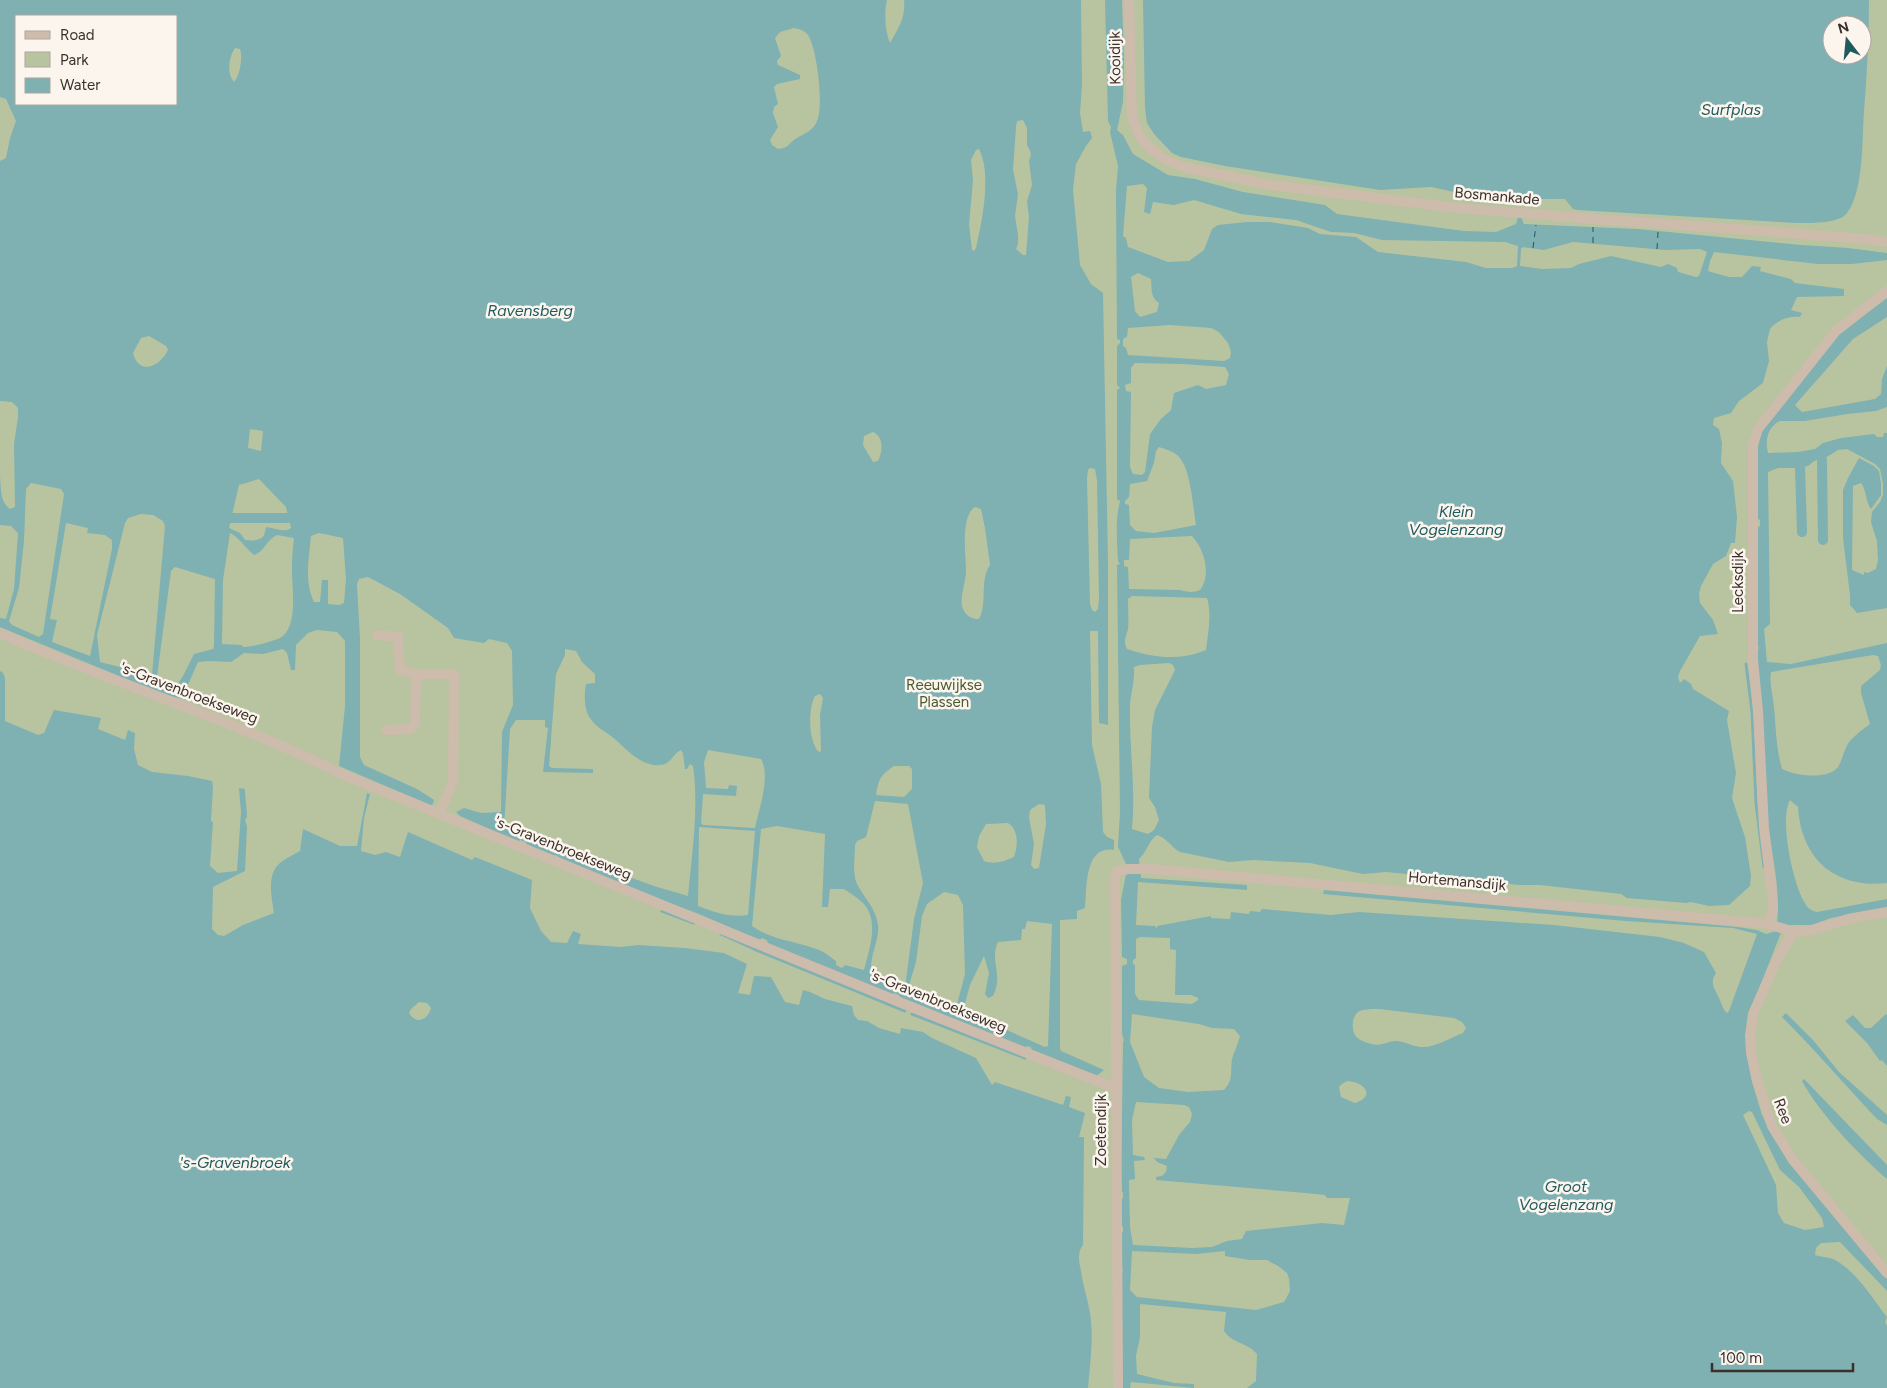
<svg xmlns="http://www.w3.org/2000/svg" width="1887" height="1388" viewBox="0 0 1887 1388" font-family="Figtree,sans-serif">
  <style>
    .green { fill: #b8c4a0; fill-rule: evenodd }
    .water { fill: #7fb0b2; fill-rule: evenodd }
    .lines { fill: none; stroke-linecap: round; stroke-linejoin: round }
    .stream { stroke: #7fb0b2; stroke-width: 3 }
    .canal { stroke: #7fb0b2; stroke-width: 10 }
    .ferry { stroke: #1f5a5e; stroke-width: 1; stroke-dasharray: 6 5; stroke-linecap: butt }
    .minor { stroke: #cdbbac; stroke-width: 10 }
    .labels { text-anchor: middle; stroke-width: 5; stroke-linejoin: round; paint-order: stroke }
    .street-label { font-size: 15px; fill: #3b302b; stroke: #fbf5ee }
    .park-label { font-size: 15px; fill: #4a5a2e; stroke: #fbf5ee }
    .water-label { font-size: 16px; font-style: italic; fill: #1f5a5e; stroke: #fbf5ee }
  </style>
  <rect width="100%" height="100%" fill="#f4ebe1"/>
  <!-- green -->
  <path class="green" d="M0,0h1887v1388h-1887zM16,16h160v88h-160zM1832,25h30v30h-30z"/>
  <!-- water -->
  <path class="water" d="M0,0h887c-3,12 -2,31 3,43 8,-14 16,-26 14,-43h177l1,85 -2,28 3,19 7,-1 2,7 -6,8 -10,18 -3,26 7,75 11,19 12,9 5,270v162l-9,-2 -1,-88v-4h-8l2,114 9,39 2,48 4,5 7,3v10c-30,-5 -27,38 -29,58l-8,3v8l-17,1v128l1,3 43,19 -8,6 -64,-25 -1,-4 -4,-1 -2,2 -125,-50 -1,-3 -5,-2 -2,2 -124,-51 -1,-4 -5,-2 -3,2 -60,-26 -103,-38 -35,-17 -5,-4 -3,1 -26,-10 -1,-4 -6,-2 -2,2 -58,-26 -4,-4 8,-4 17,5 20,-1 1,-80 11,-27 -1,-54 -5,-8 -18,-4 -5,4 -30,-5 -6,-10 -48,-34 -32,-17 -9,2 -2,5 3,55v118l4,8 53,24 17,11 -2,6 -93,-40 6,-60v-65l-8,-9 -20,-2 -9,3 -12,12 -1,25h-4l-4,-17 -4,-4 -20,5 -19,-1 -13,9 -22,-1 -11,1 -11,25 -3,12 -19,-4 -165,-68v-9l6,1 8,-30 4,-56 -7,-7 -11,-1v-49c1,12 0,26 10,33l5,-2 -1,-63 4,-27v-9l-6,-6 -12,-1v-240l6,-3 4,-20 6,-17 -10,-22 -6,-2zM16,16h160v88h-160zM794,28c5,1 10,2 14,7 9,14 16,70 9,86 -4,10 -12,12 -20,17 -9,5 -7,10 -19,11l-6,-4 -2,-5 8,-13 -5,-14 1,-6 4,-3 -4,-17 3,-3 23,-5v-4l-22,-10 -1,-4 4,-5 -6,-18 5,-6zM235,48l5,1c3,8 0,27 -6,33 -8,-9 -5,-25 1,-34zM1023,120l4,8v17l3,6 1,4 -2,6 3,24 -5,16 2,16 -3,38h-3l-7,-6 2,-5v-9l-3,-19 3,-22 -5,-24 3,-43 1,-6zM979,149c13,25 3,73 -3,99l-2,3 -2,-1 -3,-25 4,-45 -2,-20 5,-10zM149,336l17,10 2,4c-8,17 -29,26 -35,3l8,-15zM250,429l13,2 -2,20 -13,-3zM873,432c11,5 10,19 5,29l-5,1 -10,-17 1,-9zM1090,468l5,1 2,11 2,119 -1,10 -3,3 -3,-2 -2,-6 -3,-126 1,-8zM259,479l27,28 5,21c-6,5 -17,0 -25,-1 -1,3 -1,6 -2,8 -3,6 -14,6 -19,5l-5,-7 -11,-5 10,-43zM31,483l30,6 3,5 -21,140 -4,3 -27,-12 -3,-4 10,-33 5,-47 2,-52zM975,507l6,2 4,19 5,37c-11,16 -2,38 -11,54 -8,1 -15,-5 -17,-13 -2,-11 4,-24 4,-35 0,-16 -6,-54 9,-64zM141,514l12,1 10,6 2,5 -13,149 -52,-13 -3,-27 28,-112 3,-5zM66,523l22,5 -1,5 18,2 7,5v9l-22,107 -38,-14 5,-22 -7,-1zM230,533c10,5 15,15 24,22 10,-3 13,-16 23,-20l17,3c-1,9 -2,18 -2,27 -1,18 7,57 -9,71 -6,5 -32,11 -40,11l-1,-2 -20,-1 1,-64zM319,533l24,5 3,41 -2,24 -5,2 -11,-1v-24h-6l-2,22h-6c-10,-21 -5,-44 -3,-66zM175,567l40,12 -1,67 -1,3 -19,5 -11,22 -6,9 -12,4 -9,-5 15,-113zM565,649l11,2 6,11 13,12v9l-9,1c-2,11 -2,25 4,34 5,8 14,13 21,18 14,11 29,31 49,29 12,-1 12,-11 21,-15l2,4 2,15h2l3,-5 3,2c6,42 -1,87 -5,130l-34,-10 -61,-22c-18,-12 -49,-12 -63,-30h-7l-19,-7 6,-98 6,-9h29v7l3,1 -5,44 50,1v-4l-41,-1 -3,-2 7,-92 9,-19zM820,694l3,4 -3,17 1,36 -2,1c-11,-10 -11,-44 -4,-56zM708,750l53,9c10,17 -2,50 -6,69l-52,-3 -2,-2 2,-29 33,2 1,-10 -8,-1 -1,4 -22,-1 -2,-26zM894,766h15l3,3v20l-8,8 -28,-2c3,-17 4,-19 18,-29zM875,801l33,3 15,79 -9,36 -9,69 -4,3 -28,-13c-7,-17 7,-36 5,-53 -2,-17 -14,-27 -21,-41 -5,-10 -2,-28 -2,-39l2,-4 9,-4zM1039,804l6,1 1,19 -7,44 -5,1 -3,-4 3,-21 -5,-26 1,-8zM1008,823c11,7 10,23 6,34 -9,4 -20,8 -30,4l-7,-14 2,-11 7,-12zM777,826l48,8 -3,73h6l2,-18h14c6,4 14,9 19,14 17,18 6,47 1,67l-19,-5 -3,3 -6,-3v-4c-6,-4 -11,-9 -17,-11 -22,-9 -46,-9 -67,-24l9,-97zM699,827l56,4 -7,84c-18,3 -34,-3 -50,-9zM944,892l14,3 5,10 2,69 -9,34 -33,-9 -16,-7 9,-30 6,-46 5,-12zM1027,921l25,3 -4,122 -3,1 -75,-33 -6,-7 6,-22 14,-29 5,17 -4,21 3,4 5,-2c11,-23 -4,-34 5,-54l23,-2 1,-11h3z
    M1105,0h17l2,60 -1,42 -6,28 6,5 10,19 35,21 27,4 48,13 82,13 12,9 127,17 32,1 20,-8 2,-7h3l3,7 114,5 163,16 47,3 39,5v7l-35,4h-34l-104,-12 -4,9 -2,10 21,6h13l10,-11 9,1 -1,4 31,8 4,4 49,6v7l-47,1 -6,13 11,3 -2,4c-11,-1 -23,3 -30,12l-3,13 2,19 -6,22 -24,18 -8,12 -17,5 -1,7 6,4 3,14 -1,20 12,18 4,36 -2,26h-4l-5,13 -13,8 -12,22 -2,8 1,9 13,17 5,14 -18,2 -20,35 -2,6 2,6 4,-4 7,5 2,5 36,22 -2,9 9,53 -4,25 13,39 6,39 -1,10 -21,19 -20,1 -18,-4 -5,1 -59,-5 -6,-4 -81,-9h-21l-133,-13 -23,2 -53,-11 -57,-3 -24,2 -49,-10c-9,-5 -13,-14 -23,-17 -9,6 -10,17 -18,24l2,19 106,7v5l-109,-8 -2,43 19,1 2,3v-3l54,-10v2l19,1 1,-7 18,2 1,-3 10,1 2,-3 69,6 28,-3 195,13 106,12 24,6 20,9 12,21c-7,10 -1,16 3,25 3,6 3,11 8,15l2,-2 28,-77 -24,-6 -107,-7 -303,-27 1,-4 414,37 19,3 9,4 10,-3c7,-39 -6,-82 -10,-122 -4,-52 -6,-105 -10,-157l3,-4 -3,-8 1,-112 3,-2v-6l-3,-2v-67l5,-20 75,-95 50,-38v19l-34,22 -58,66 7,7 73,-13 6,-5 1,-15 5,-13v41l-11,4 -29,3 -42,7h-25c-13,6 -15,20 -12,32l30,-1 17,-3 8,-6 18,-5 33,-4 3,3h6l1,-4h3v175l-30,5 -7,-8v-10l-7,-57v-48l5,-12 11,-20 15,8 5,5 2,13v11l-10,14c-6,-8 -4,-18 -10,-26l-8,3 -1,84 12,5v-3l4,1 8,-4 2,-9 -1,-19 -6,-19 1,-10 8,-10 3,-7v-11l-3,-15 -5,-5 -28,-15 -9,1 -16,10 -4,-1 -5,3 -5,4 -8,2h-22l-10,4 2,152 -6,5 3,33 24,2 96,-21v240c-53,6 -86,-25 -89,-76l-8,-7c-11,19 3,85 15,103 2,5 7,8 12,9l70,-13v9l-56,10 -19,7h-28l-27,69 -9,67 4,21 10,33 12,23 113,141v12l-47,-49 -19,1 -5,5 -1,7c6,2 15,2 20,5 22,12 37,38 52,57l-2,5 2,4v62h-640l9,-7 1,-27c-10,-12 -24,-10 -33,-23l2,-19 -86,-8v33l-4,19 1,18 37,9 20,1v4l-63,-6 -1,6h-7l-2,-114 2,-2 -2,-7v-32l2,-1v-5l-3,-3 1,-24 2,-2v-6l-2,-1 2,-149 1,-2 -2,-6v-68l5,-2v-5l-5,-2 -1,-57 7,-36h-2l-8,-17 2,-35 -3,-247 3,-1 -2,-3c-1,-19 -3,-42 2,-60l-3,-2v-109l3,-2 -3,-3v-39l3,-3v-3l-3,-1 -1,-149 2,-24 -8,-34 1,-5 -3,-6zM1143,184l4,4 -3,24 6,2 3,-12 21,3 20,-5 47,14 55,6 35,12 23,1 28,7 123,2 13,4 -1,20 -5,2h-26l-20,-6 -88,-10 -22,-15 -36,-3 -12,-6 -38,-6h-23l-29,3 -6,4 -8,21 -15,11 -21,1 -40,-15 -2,-9 -3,-2 4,-50zM1573,242l92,8 35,-1 7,3 -8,24 -3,1 -18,-5 -1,-4 -9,-4 -7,3 -50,-11 -32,8 -8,4 -29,1 -22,-3 1,-17 2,-2 21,3zM1138,273l13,6c1,10 -1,18 8,24l-2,9 -17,5 -5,-6 -4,-34zM1170,325l41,3 8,4 9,11 3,9 -1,6 -6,3 -96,-6 -2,-7 -3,-2v-7l4,-2 1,-9zM1135,363l47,1 43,3 4,7 -3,11 -20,4 -8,-4 -24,8 -3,17 -10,9 -11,15 -5,38 -3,3 -9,-1 -3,-7 1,-75 -5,-1 -1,-6 6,-2v-15zM1159,447c6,2 13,4 18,8 14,11 16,53 19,70l-42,8 -18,-2 -6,-6 -1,-20 -4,-1v-3l4,-4 1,-13 17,-3 7,-18 2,-12zM1192,536c12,13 20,38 8,54 -7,3 -13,2 -20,0l-51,-1 -1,-22 -4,-1v-6h5l1,-21zM1132,596l75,2c5,16 1,36 -1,52 -27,11 -52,8 -79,-1 -4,-8 -1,-12 1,-20 1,-9 0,-20 0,-30zM1873,655l5,1 3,9 -1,5 -19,16v7l9,31c-7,5 -15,11 -21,18 -5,7 -6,17 -11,25 -10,13 -42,9 -56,2 -6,-21 -6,-41 -8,-62 -1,-12 -5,-23 -3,-35zM1169,663l4,2 2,5 -20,40 -3,17 -3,71 6,9 4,13 -5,10 -6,4 -16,-5c4,-41 -3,-82 -2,-124 1,-13 5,-25 4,-38l6,-2zM1140,937l30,1v11l6,1 -1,45h16l7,3v2l-6,4 -53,-4 -4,-6v-29l-2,-1v-4l3,-2v-19zM1379,1009l75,9 8,4 4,6 -3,5c-14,5 -27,15 -43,14 -8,-1 -15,-5 -22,-6 -9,-1 -17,6 -27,3 -6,-2 -13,-4 -16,-9 -4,-7 -3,-21 5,-24 5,-2 13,-2 19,-2zM1132,1014l67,10 13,4 22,1 6,7c-2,8 -6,16 -8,23 -2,14 2,20 -8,31l-36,2 -29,-4 -15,-11 -14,-35zM1347,1081c18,1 29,15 8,22l-14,-6 -2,-10 3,-3zM1136,1102l48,3 5,2 3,7 -2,8 -11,13 -13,24 -12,-1 3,4 10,4 -1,6 -4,4 -6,1v3l149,13 20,2 2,3h23l-6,27 -22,-2 -76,8 -4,8 -15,2 -15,6 -20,1 -59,-3 -3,-18 -1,-47 6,-1 -1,-18 11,-1 -1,-3 -11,-2 -1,-35zM1749,1111l3,1 28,58 19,17 23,31 2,9 -19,3 -21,-7 -6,-10 -2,-28 -33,-70zM1132,1251l64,3 29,-3v5l25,4h17l11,6 9,7 2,6 1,12 -6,11 -28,8 -119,-13 -7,-7z
    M1143,0h726c0,37 -2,74 -5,111 -2,27 0,80 -17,102 -8,11 -38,10 -51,10l-219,-13 -4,-1 -8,-10h-34l-6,-2 -11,5h-13l-70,-15 -51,3 -155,-24 -44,-9 -9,-4 -18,-19 -7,-11 -2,-15zM1832,25h30v30h-30z
    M0,671l3,2 2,5v43l33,14 6,-2 10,-23 47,8 -3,11 27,11 3,-10 7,3 -1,16 4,16 14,7 36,4 24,5 1,6 -2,34 2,1 -3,44 8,7 19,-2 4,-59 -2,-24 6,1c0,10 2,19 2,29l-2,1 2,8 -2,44 -32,16 -1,42 6,6 6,1 19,-11 31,-12c-2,-13 -7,-35 3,-47 5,-6 16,-11 23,-15l3,-22 37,17h17l10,-53 3,1 -6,24 -3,33 14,4 11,-3 14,5 8,-25 64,28 3,-3 57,23 -2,28 11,23 10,11 16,1 6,-12 8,3 -3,10 43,3 17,-2 47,3 39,5 23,11 -9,29 12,2 4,-19 17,1 14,25 14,3 4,-15 7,2 15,7 27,7 2,9 4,5 9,1 12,7 21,6 1,-6 22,4 9,6 44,20 16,27 3,-3 68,23 3,-9 5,1 -2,10 16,6 -6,24h5l-1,108c-6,7 -4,17 -2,26 2,15 7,29 9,42 4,25 0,50 -2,75h-1088zM419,1002l8,1 4,5c-3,12 -15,17 -22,5l2,-4z
    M1786,1013l27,27 26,32 48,43v10l-10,-6c-32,-34 -62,-69 -95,-102z
    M1886,1014l1,1v51l-5,-6 -2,1 -13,-18 -22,-22 8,-6 12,13h6z
    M1804,1079l83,86v14c-29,-25 -67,-65 -85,-98z"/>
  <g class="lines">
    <!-- stream -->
    <path class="stream" d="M1746,664l6,47 4,92 8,64
      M662,911l32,12
      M721,934l31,14
      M754,949l151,62
      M912,1014l113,44"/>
    <!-- canal -->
    <path class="canal" d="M1822,460l1,80
      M1800,468l2,64
      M230,518h58"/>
    <!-- ferry -->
    <path class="ferry" d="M1593,243v-16
      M1533,248l3,-23
      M1657,249l1,-17"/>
    <!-- minor -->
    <path class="minor" d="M1129,0l3,116 7,19 6,8 17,15 21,9 87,18 188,23 136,11 169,12 102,8 22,3
      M0,633c113,50 231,86 342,141l572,234 201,80
      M377,635l21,2 2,33 16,4h38l-1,108 -14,32
      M386,730l25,-1 4,-6 1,-49
      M1768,924l5,-14 -1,-16 -8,-66 -6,-117 -5,-51v-216l5,-15 78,-98 51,-40
      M1794,932l-16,25 -25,57 -3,22 1,17 6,27 15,46 21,34 94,113
      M1118,1388l-3,-510 2,-7 12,-2h21l618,55 26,8 18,-2 36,-11 39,-7"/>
  </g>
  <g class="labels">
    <!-- street labels -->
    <g class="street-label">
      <text transform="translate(1115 58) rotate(-91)" y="5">Kooidijk</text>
      <text transform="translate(1497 196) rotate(5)" y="5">Bosmankade</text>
      <text transform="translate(1738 582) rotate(-90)" y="5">Lecksdijk</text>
      <text transform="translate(189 693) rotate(21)" y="5">'s-Gravenbroekseweg</text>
      <text transform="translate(563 848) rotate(22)" y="5">'s-Gravenbroekseweg</text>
      <text transform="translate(1457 881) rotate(5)" y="5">Hortemansdijk</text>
      <text transform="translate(938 1001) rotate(22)" y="5">'s-Gravenbroekseweg</text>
      <text transform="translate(1783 1111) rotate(69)" y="5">Ree</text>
      <text transform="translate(1101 1130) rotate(-90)" y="5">Zoetendijk</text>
    </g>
    <!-- park labels -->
    <g class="park-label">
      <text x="944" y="690">Reeuwijkse<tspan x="944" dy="17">Plassen</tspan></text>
    </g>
    <!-- water labels -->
    <g class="water-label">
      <text x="1731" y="115">Surfplas</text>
      <text x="530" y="316">Ravensberg</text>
      <text x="1456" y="517">Klein<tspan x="1456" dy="18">Vogelenzang</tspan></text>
      <text x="235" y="1168">'s-Gravenbroek</text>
      <text x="1566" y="1192">Groot<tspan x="1566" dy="18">Vogelenzang</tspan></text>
    </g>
  </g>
  <!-- legend -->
  <rect x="15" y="15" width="162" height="90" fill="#fbf5ee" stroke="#aea6a0"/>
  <rect x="25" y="31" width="25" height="8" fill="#cdbbac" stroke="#aea6a0"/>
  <text x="60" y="40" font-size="15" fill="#3b302b">Road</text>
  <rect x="25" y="52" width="25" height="15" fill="#b8c4a0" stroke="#aea6a0"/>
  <text x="60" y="65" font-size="15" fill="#3b302b">Park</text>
  <rect x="25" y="78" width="25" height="15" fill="#7fb0b2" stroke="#aea6a0"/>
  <text x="60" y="90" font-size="15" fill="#3b302b">Water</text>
  <!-- north arrow -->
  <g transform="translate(1847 40) rotate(344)"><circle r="24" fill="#fbf5ee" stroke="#aea6a0"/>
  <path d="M0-4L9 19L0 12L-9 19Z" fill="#1f5a5e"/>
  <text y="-8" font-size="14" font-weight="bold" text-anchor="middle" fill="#3b302b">N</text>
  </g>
  <!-- scale -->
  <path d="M1712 1363v8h141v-8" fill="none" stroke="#3b302b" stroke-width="2.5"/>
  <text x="1720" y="1363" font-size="15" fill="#3b302b" stroke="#fbf5ee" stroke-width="4" paint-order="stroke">100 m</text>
</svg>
